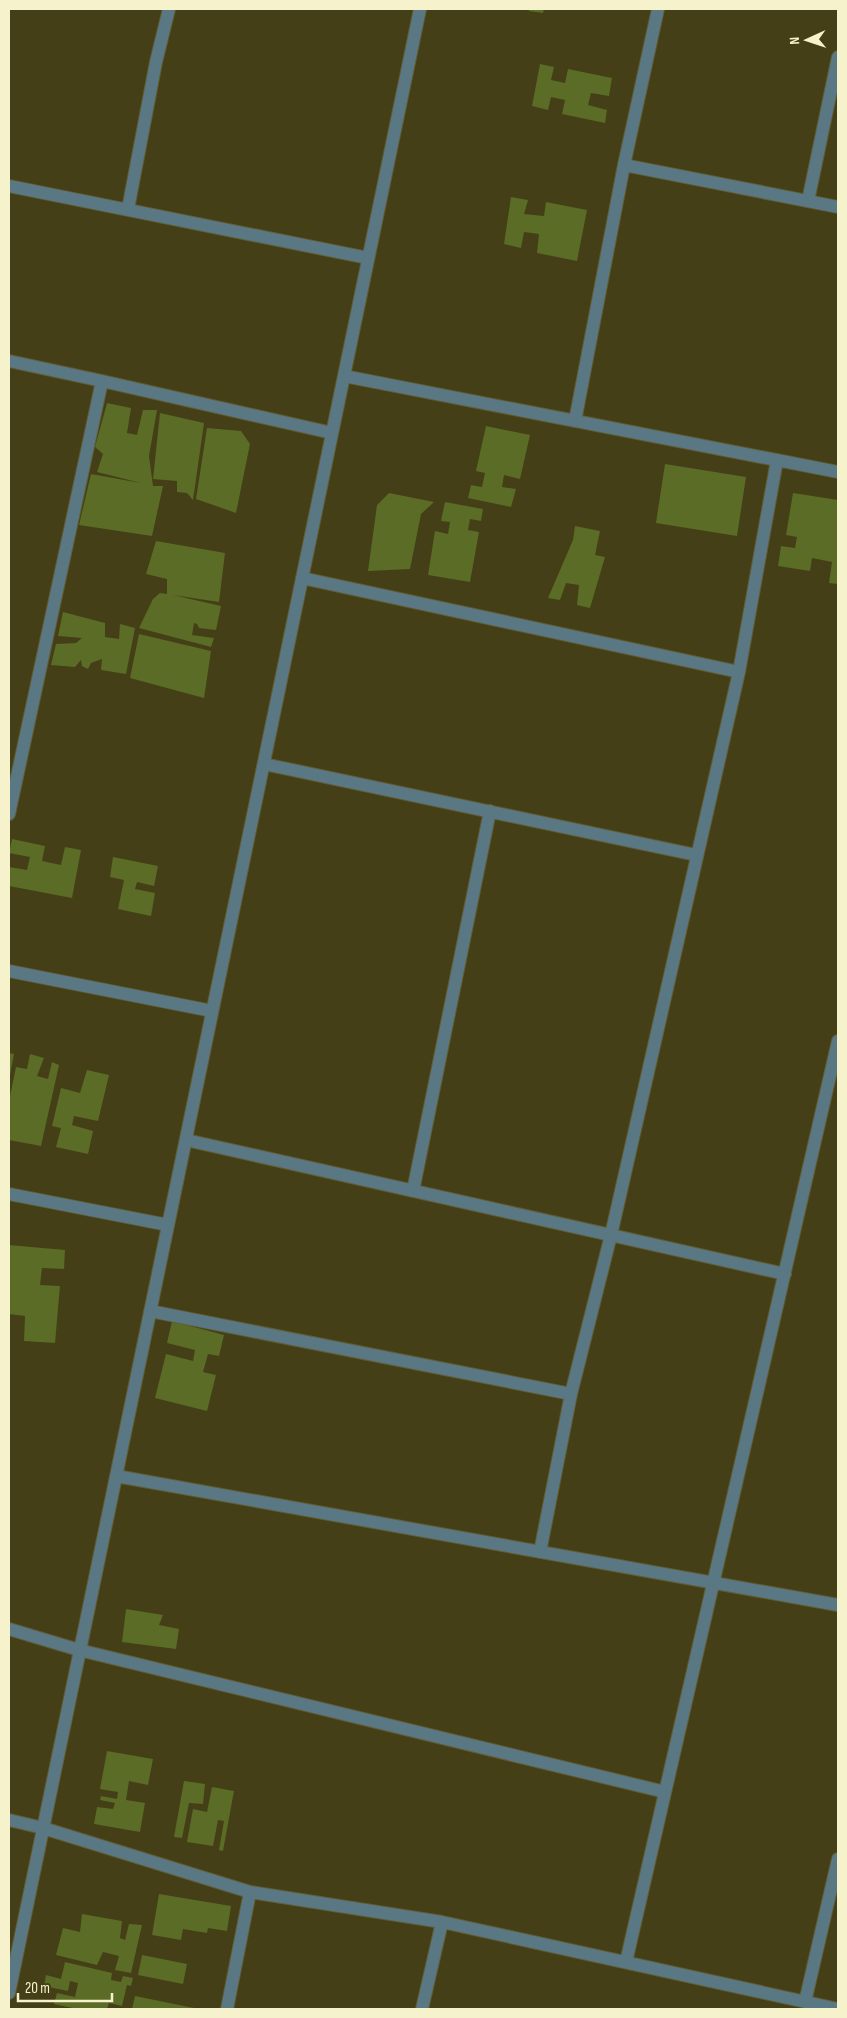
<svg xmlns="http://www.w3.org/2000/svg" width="847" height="2018" viewBox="0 0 847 2018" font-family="'Sofia Sans Condensed',sans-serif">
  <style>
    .building { fill: #5a6c25 }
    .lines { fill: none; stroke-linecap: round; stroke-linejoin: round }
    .street-casing { stroke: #605c34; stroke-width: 14 }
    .street { stroke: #5a7883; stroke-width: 12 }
  </style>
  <rect width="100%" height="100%" fill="#443f17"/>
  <!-- building -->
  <path class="building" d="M529,9h15l-1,4 -14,-2z
    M540,64l14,3 -3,13 14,3 3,-14 44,9 -3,18 -18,-3 -3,12 19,5 -2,13 -43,-9 3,-14 -14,-3 -3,13 -16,-4z
    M511,197l17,3 -4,14 20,2 2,-14 41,8 -10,51 -40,-8 2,-19 -15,-2 -3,16 -17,-4z
    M107,403l24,5 -4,25 10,2 6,-25h14l-8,46 4,30h10l-11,50 -73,-11 12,-51 50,9 -44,-11 6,-18 -8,-7z
    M160,413l44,10 -11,77 -6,-7 -10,-1v-11l-24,-2z
    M486,426l44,9 -10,44 -16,-4 -2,12 14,2 -5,18 -43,-9 3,-13 11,2 3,-14 -9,-2z
    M207,428l34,3 9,13 -14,69 -40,-14z
    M665,464l81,13 -9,59 -81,-13z
    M389,493l45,9 -13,12 -11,55 -42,2 9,-66z
    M793,493l45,7v84l-9,-1 3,-21 -20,-4 -2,13 -32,-5 3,-20 14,2 2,-11 -11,-2z
    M445,502l38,7 -2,12 -11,-2 -2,11 11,2 -9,50 -42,-7 7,-44 13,3 2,-12 -9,-1z
    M575,526l25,5 -5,24 10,2 -15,51 -13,-3 2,-20 -13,-2 -6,17 -12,-2 25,-58z
    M156,541l69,12 -6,49 -46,-7 48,11 -5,24 -17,-2 -2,-4 -3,-1 -2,12 22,3 -3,9 -72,-19 14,-29 7,-6 7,1v-15l-21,-5z
    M63,612l42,11v14l14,2 1,-15 15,4 -9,46 -25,-4 1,-11 -11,4 -3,6 -6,-3 -1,-6 -6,7 -24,-2 5,-21 20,-1 6,-5 -24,-2z
    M139,634l72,17 -7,47 -74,-20z
    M12,839l33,7 -3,15 19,4 4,-18 16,3 -9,48 -63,-12v-19l18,3 3,-13 -21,-4z
    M113,857l45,9 -4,20 -17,-4 -2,7 20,4 -4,23 -33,-7 6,-29 -14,-3z
    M9,1053l5,1 -4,21h-1z
    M30,1054l14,4 -7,18 11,3 4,-17 7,3 -18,81 -32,-6v-39l7,-34 11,2z
    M87,1070l22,5 -11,46 -24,-5 -2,9 21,6 -5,23 -32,-7 5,-19 -9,-2 9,-38 19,5z
    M9,1245l56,5 -1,19 -22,-1 -2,17 20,1 -5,57 -31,-2 1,-25 -16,-2z
    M172,1321l52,14 -5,21 -11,-2 -5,18 13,3 -9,36 -52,-13 11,-44 27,7 2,-11 -28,-7z
    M126,1609l37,6 -4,10 20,4 -3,20 -54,-7z
    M107,1751l46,8 -5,26 -19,-4 -3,19 19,3 -5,29 -46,-8 3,-17 16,2 2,-6 -15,-3 1,-4 16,3 1,-7 -18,-3z
    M184,1781l21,3 -2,20 -14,-1 -7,35 -8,-1z
    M212,1787l22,4 -11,60 -4,-1 5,-29 -6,-1 -5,26 -26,-4 6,-33 14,3z
    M159,1894l72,12 -4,25 -19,-3 -1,5 -24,-4 -2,11 -29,-5z
    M82,1914l40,7 -2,17 5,2 4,-16 13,1 -11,48 -16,-3 4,-14 -16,-4 -6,13 -41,-10 7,-27 17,4z
    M142,1955l45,9 -4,20 -45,-9z
    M65,1962l47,11 -1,7 10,2 2,-6 10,2 -2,8 -4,-1 -5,21 -13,-3 -2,6h-30l-23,-5 3,-11 18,4 3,-14 -8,-2 -2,10 -24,-5 2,-11 15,4z
    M135,1996l59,12v1h-62z"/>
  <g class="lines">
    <defs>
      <path id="street" d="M624,165l214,42
        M9,186l359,72
        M808,201l30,-144
        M128,209l28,-147 13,-53
        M9,361l93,20 230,52
        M344,376l494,96
        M575,421l49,-256 34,-156
        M302,578l437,94
        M264,764l432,91
        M9,814l93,-433
        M9,971l203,40
        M186,1140l599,134
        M413,1191l77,-380
        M9,1194l159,31
        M150,1311l421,83
        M116,1476l722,129
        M540,1552l31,-158 40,-159 128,-563 38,-212
        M9,1629l70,21 586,142
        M9,1820l34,8 207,64 192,30 396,87
        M626,1962l212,-921
        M9,1993l411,-1984
        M805,2002l33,-143
        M227,2009l23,-117
        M422,2009l20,-87"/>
    </defs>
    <!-- street casing -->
    <use href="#street" class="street-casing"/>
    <!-- street -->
    <use href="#street" class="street"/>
  </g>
  <!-- border -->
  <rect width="847" height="2018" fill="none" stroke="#f6f2cc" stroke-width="20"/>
  <!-- north arrow -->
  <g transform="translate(807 40) rotate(267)" stroke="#443f17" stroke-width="4" paint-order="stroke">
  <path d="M0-4L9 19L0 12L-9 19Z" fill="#f6f2cc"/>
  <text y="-8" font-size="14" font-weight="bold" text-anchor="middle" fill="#f6f2cc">N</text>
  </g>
  <!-- scale -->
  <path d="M18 1993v8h94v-8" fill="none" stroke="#f6f2cc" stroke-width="2.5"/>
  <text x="25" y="1993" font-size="15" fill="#f6f2cc" stroke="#443f17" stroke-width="4" paint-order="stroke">20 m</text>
</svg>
